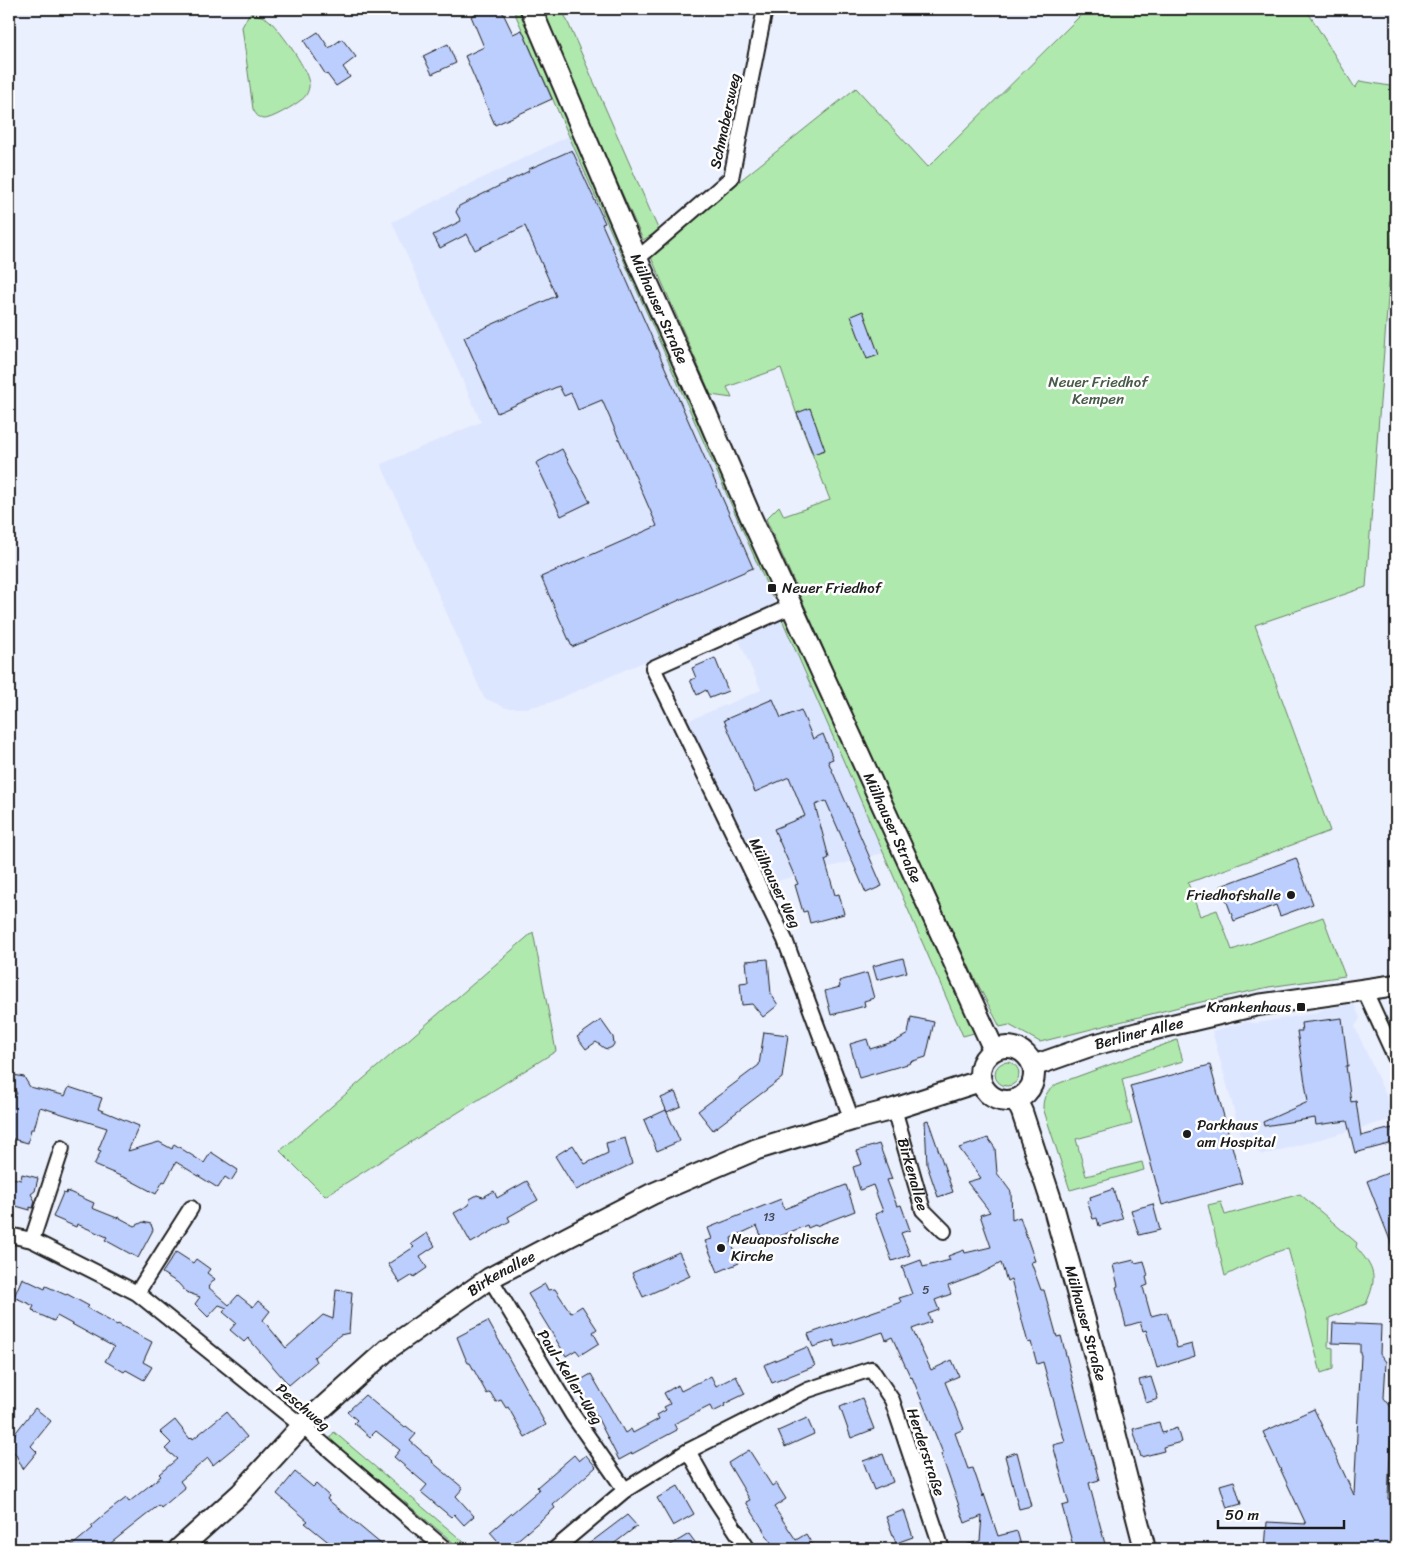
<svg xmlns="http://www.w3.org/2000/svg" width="1405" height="1558" viewBox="0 0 1405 1558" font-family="Sriracha,sans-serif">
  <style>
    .built { fill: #dde6ff }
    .green { fill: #b0e9ad; stroke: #668264 }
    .building { fill: #bbcefe; stroke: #1c1c1c }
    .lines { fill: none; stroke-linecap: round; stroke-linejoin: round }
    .street-casing { stroke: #1c1c1c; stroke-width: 18 }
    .secondary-casing { stroke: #1c1c1c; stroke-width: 24 }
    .street { stroke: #fff; stroke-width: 14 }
    .secondary { stroke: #fff; stroke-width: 20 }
    .poi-dot { fill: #1c1c1c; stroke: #fff; stroke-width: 2 }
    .labels { text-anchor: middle; stroke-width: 5; stroke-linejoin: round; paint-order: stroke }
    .number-label { font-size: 12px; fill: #444854 }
    .street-label { font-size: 15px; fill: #1c1c1c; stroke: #fff }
    .park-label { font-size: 15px; fill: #485a48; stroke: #fff }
    .poi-label { font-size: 15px; fill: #1c1c1c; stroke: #fff; text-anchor: start }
  </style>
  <rect width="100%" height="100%" fill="#ebf0ff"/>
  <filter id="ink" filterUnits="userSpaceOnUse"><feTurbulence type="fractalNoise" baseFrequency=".02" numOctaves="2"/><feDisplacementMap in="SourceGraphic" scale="10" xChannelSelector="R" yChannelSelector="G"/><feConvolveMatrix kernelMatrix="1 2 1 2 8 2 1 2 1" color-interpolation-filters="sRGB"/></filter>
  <g filter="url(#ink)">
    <!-- built -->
    <path class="built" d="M569,136l208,473 -119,50 -17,4 -92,40 -22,5h-21l-22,-10 -103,-234 100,-42 -89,-200z
      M781,617l102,236 -117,31 -32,-67 -49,-95 76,-32 -24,-54z
      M1354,1004l6,14 -5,9 41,91 -133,37 -20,-12 -31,-112 34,-9 11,1 59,-10 7,-4z"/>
    <!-- green -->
    <path class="green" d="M513,9h9l252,576 -2,12z
      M540,9h22l97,222 -16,9z
      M1087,9h219l49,79 5,-7 36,6v105l-30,395 -111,38 75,206 -142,52 12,33 17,-6 15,40 91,-33 22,59 -76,11 -86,19 -143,36 -31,-17 -9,2 -27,-52 -107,-231 -100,-225 13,-13 5,10 46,-16 -34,-88 -15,-44 -54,19 5,11 -21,-3 -60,-138 2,-7 203,-162 72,79z
      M249,14c8,0 15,2 21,7 11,11 41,51 39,66 -1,5 -3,10 -8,13 -6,5 -30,20 -38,19 -5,-1 -8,-6 -10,-10l-11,-82z
      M781,617l10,4 183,412 -11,3z
      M533,932l23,119 -231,145 -45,-45z
      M1177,1040l6,21 -61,18 10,45 -56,15 10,37 56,-14 2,8 -74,20 -27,-82c0,-12 4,-17 14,-24z
      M995 1074a12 12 0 1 1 24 0a12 12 0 1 1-24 0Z
      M1300,1194l57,49 -1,4c19,22 22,30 10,57l-37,14 -1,29 5,1v21l-12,4 -33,-125 -23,8 -40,20 -17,-71 13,-3 4,13z
      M334,1432l138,117h-11l-132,-110z"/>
    <!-- building -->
    <path class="building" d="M478,9h23l12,25 9,-4 30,69 -57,26 -30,-69 19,-9 -13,-31 9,-4z
      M318,32l11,16 13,-9 14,18 -13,10 7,10 -14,9 -9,-12 -1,1 -22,-34z
      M448,44l8,19 -24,11 -9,-18z
      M572,150l33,73 -3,1 151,344 -181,79 -31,-70 116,-51 -55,-126 -24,10 -7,-17 -7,3 -5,-10 -62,27 -33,-76 92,-41 -31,-70 -50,24 -8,-16 -27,14 -7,-13 28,-14 -5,-9 3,-6 70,-35v-2z
      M863,311l16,44 -12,4 -16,-43z
      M810,408l15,42 -12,4 -16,-41z
      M562,449l28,53 -29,14 -25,-53z
      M715,658l13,33 -18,7 -4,-8 -9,5 -7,-15 6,-2 -4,-10z
      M773,699l8,19 20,-8 12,29 10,-5 10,25 -5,2 54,125 -16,7 -40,-92 -11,4 14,53 -4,2 10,35 4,-1 5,20 -34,9 -3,-12 -4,1 -8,-27 3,-1 -24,-55 31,-13 -16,-39 -34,15 -31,-72z
      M1296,858l17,46 -33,12 -4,-11 -42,16 -13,-35z
      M903,958l4,14 -30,8 -4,-14z
      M768,959l3,35 7,11 -15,12 -11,-13 -10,1 -2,-22 8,-1 -2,-21z
      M867,973l7,25 -10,3 1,5 -34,9 -6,-24 15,-4 -1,-6z
      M911,1017l23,5 -8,35 -16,5 1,1 -52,15 -9,-34 17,-5 3,10 26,-8 12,-7z
      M1342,1018l6,48h-2l5,36 5,-1 5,35 31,-8 4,14 -41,11 -8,-32 -31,4 -1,-7 -51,8 -1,-4 45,-20 -11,-71h5l-1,-8z
      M601,1020l12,17 1,7 -2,3 -4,2 -4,-1 -8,-6 -10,7 -9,-12z
      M764,1032l24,3 -6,43 -69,52 -15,-19 61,-46z
      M1210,1065l32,118 -80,22 -32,-119z
      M14,1075l10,2 6,10 33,8 2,1 4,-9 33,11 -4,11 41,17 -11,25 31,-9 13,7 2,-5 30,19 7,-11 27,18 -7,11 -6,-4 -7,11 -42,-26 -11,20 -2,-1 -7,13 -28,-15 -34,-14 7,-14 -3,-1 9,-22 -67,-21 -6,22h-3l-3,14 -19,-5v-23l1,-6 -1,-4 2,-7 6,-4 -5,-10z
      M675,1092l6,14 -14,6 -6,-14z
      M666,1110l14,31 -23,10 -13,-31z
      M928,1120l25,72 -15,5 -11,-32 -2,-44z
      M625,1138l7,26 -56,26 -21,-34 18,-11 12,19 23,-11 -2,-10z
      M988,1138l7,10 2,25 14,19 1,28 8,-3 15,44 -4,1 10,28h3l13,47 4,-1 38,144 -10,3 16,61 -20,5h-11l-12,-43 7,-2 -16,-59 12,-3 -22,-80 -6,2 -6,-22 -3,1 -17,-64 -4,2 -6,-18 -21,11 -32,12 3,8 -16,6 4,10 -11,4 3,8 -19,7 19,41 21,-10 7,16 -14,6 19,47 -9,4 13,36 5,-1 10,29 1,-3 14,42 19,-5 5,18h-56l-1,-4 15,-4 2,-25 -17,7 -24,-69 2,-1 -31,-76 -1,1 -19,-41 -6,3 -3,-8 -47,15 -2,-7 -21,7 -5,-13 93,-32 -2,-4 13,-4 -10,-27 19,-7 2,7 27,-7 -2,-4 16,-6 1,3 26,-6 -11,-32 10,-3 -23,-30 14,-4 -22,-30z
      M879,1144l13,35 -5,1 10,26 4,-1 9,25 -9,3 9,22 -18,6 -17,-47 8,-3 -10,-26 -13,5 -7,-23 9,-3 -5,-13z
      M1396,1170v83h-1l-28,-72z
      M22,1174l16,4 -3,13 -4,3 4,7 -2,7 -3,-1v3l-21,-6v-27l12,3z
      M527,1181l11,19 -30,17 2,4 -39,22 -17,-30 15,-8 1,-6 7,-4 6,2 11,-6 3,7z
      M846,1185l9,26 -39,15 -1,-1 -7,3 -1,-3 -43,18 -7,-17 -26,12 1,4h-1l8,21 -21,9 -13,-31 7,-2 -4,-11 73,-29 3,10z
      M1113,1189l10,30 -24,7 -2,-8 -4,1 -6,-18 4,-1 -1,-3z
      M67,1191l27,12 -2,5 25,10 1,-1 17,9 8,-4 8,2 2,6 -15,28 -33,-18 2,-3 -30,-13 -1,3 -23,-10 10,-24 3,1z
      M1153,1204l7,26 -21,5 -8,-25z
      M427,1233l8,13 -15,10 7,12 -13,9 -1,-2 -13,8 -12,-19 26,-17 -3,-3z
      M176,1252l17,11 3,-4 14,10 -3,4 8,6 -7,8 21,18 9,-10 15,12 5,-6 12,10 -7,9 23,28 37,-33 10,4 3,-29 16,2 -3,41 -9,2 -26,22 2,5 -27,23 -41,-47 -4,4 -14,-12 6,-7 -13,-11 4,-4 -8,-3 -11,12 -13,-13 5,-7 -14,-5 -8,-9 -16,-10z
      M679,1252l11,24 -47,21 -11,-24z
      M1134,1260l1,3 9,-2 4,15 -2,1 2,8 -5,2 8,29 16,-4 10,36 15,-4 3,12 -38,12 -11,-38 -3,1 -3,-9 -14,4 -10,-39 2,-1 -5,-21z
      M22,1278l23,11 1,-3 20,9 1,-1 22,12 -2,2 30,17 1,-1 34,18 -9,20 9,5 -8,13 -18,-10 -2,2 -19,-11 9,-14 -57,-31 -3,5 -20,-9 1,-1 -3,-1 2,-4 -20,-9z
      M545,1284l3,6 7,-1 16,24 11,-7 15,23 -4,3 6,11 -19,12 -4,-5 -10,6 -38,-62z
      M488,1321l58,104 -21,12 -17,-30 -2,1 -5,-8 -5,2 -6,-10 -3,2 -17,-31h-2l-3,-6 -8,-20z
      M1333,1323l48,2 -1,29 6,8 -2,36 8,10 -4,91 8,1v49h-131l2,-27 39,2 -43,-92 51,-23 40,86 7,-140 -1,-2v-9l-28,-1z
      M807,1347l8,19 -43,17 -8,-18z
      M591,1374l34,59 6,-4 2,4 26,-14 -2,-4 9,-5 -2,-3 6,-3 -6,-11 14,-8 3,6 30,-15 5,10 20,-10 9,18 -21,10 1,2 -12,6 -3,-6 -36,18 3,6 -45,24v-1l-13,7 -23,-45 -8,-12 -2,1 -12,-20z
      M1151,1377l7,22 -12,4 -7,-23z
      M365,1395l40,33 1,-2 10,8 -6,7 23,20 -1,1 31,26 -7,8 18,20 -10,9 -10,-11 -3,3 -30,-25 6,-7 -33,-28 6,-7 -24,-19 -6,6 -16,-14 3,-3 -10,-8z
      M862,1398l12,31 -23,9 -11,-31z
      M35,1408l16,13 -20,25 6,6 -14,17 -8,-16 -6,-5v-7z
      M226,1412l21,25 -34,28 -5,-7 -28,23 5,7 -24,20 -2,-3 -48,38 5,6h-48l25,-21 -2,-2 14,-12 21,-16 3,4 32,-26 -2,-2 18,-15 -12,-10 6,-6 -11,-11 15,-12 15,19 2,-2 1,2z
      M807,1418l7,16 -29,13 -7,-16z
      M1159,1422l3,11 15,-5 4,14 -18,5 1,4 -23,6 -8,-28z
      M749,1450l23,36 4,-3 10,16 -12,8 22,33 10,-6 9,15h-40l-29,-47 4,-2 -22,-37z
      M1017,1452l14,54 -12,3 -14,-53z
      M883,1454l10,28 -19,8 -11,-29z
      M574,1455l5,6 7,-6 10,12 -43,38 2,3 -48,41h-2l-15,-17 49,-42 -2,-3z
      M295,1472l18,15 3,-3 13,12 -2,3 60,50h-50l-32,-26 3,-2 -31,-27z
      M1234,1481l7,23 -14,4 -7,-23z
      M678,1486l16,28 -21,12 -16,-28z
      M904,1510l9,27 -17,6 -10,-26z
      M627,1515l10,11 -30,23h-25z
      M689,1534l11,15h-36z"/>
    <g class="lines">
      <defs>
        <g id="street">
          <path d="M637,259l94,-81 34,-169"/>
          <path d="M792,606l-139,62 132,272 67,180"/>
          <path d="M1364,989l32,70"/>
          <path id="s1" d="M894,1109l29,101 21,21"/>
          <path d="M9,1235l23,5 105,53 165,133 143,123"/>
          <path d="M32,1240l30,-92"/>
          <path d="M490,1278l82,136 53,76"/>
          <path d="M137,1293l54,-85"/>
          <path d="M688,1451l27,48 33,50"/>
          <path d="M555,1549l70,-59 63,-39 120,-61 63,-21 21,31 50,149"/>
        </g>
        <g id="secondary">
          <path id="s2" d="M531,9l106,250 70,156 43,100 244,535"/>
          <circle cx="1007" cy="1074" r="27"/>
          <path id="s3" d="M1033,1066l57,-20 48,-13 120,-28 138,-20"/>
          <path id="s4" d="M1016,1100l6,12 32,97 47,169 44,171"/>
          <path id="s5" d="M179,1549l61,-55 62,-68 86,-77 102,-71 80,-42 82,-42 105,-45 95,-29 42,-11 86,-28"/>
        </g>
      </defs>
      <!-- street casing -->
      <use href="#street" class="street-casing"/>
      <!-- secondary casing -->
      <use href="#secondary" class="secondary-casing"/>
      <!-- street -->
      <use href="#street" class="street"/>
      <!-- secondary -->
      <use href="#secondary" class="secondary"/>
    </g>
  </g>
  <!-- markers -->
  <g class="poi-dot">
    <rect x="767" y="583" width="10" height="10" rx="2.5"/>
    <circle cx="1291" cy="895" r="5"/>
    <rect x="1296" y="1002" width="10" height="10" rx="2.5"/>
    <circle cx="1187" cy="1134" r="5"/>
    <circle cx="721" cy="1248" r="5"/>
  </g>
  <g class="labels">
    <!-- number labels -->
    <g class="number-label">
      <text x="769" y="1221">13</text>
      <text x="926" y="1294">5</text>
    </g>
    <!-- street labels -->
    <g class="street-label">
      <text transform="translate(725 121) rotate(-78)" y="5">Schmabersweg</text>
      <text dy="5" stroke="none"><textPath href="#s2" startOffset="326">Mülhauser Straße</textPath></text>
      <text dy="5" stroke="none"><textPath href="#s2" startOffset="895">Mülhauser Straße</textPath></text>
      <text transform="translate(775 883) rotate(64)" y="5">Mülhauser Weg</text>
      <text dy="5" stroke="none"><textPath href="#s3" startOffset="111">Berliner Allee</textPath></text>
      <text dy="5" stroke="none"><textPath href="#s1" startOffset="68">Birkenallee</textPath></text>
      <text dy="5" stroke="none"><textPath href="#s5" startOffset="426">Birkenallee</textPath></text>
      <text dy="5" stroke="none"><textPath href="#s4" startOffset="234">Mülhauser Straße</textPath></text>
      <text transform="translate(570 1377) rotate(58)" y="5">Paul-Keller-Weg</text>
      <text transform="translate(303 1407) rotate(40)" y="5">Peschweg</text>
      <text transform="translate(926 1452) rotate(72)" y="5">Herderstraße</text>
    </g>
    <!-- park labels -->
    <g class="park-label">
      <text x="1098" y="387">Neuer Friedhof<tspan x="1098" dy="17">Kempen</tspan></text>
    </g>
    <!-- poi labels -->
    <g class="poi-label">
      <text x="782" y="593">Neuer Friedhof</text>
      <text x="1281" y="900" text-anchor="end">Friedhofshalle</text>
      <text x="1291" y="1012" text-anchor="end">Krankenhaus</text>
      <text x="1197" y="1130">Parkhaus<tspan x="1197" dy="17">am Hospital</tspan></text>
      <text x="731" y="1244">Neuapostolische<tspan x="731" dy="17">Kirche</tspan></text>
    </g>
  </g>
  <!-- margin -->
  <rect width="1405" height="1558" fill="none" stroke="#fff" stroke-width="30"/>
  <rect x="15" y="15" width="1375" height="1528" fill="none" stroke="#1c1c1c" stroke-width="2" filter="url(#ink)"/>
  <!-- scale -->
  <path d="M1218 1520v8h126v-8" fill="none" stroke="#1c1c1c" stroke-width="2.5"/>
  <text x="1225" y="1520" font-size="15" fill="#1c1c1c" stroke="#ffffff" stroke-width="4" paint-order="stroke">50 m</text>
</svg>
